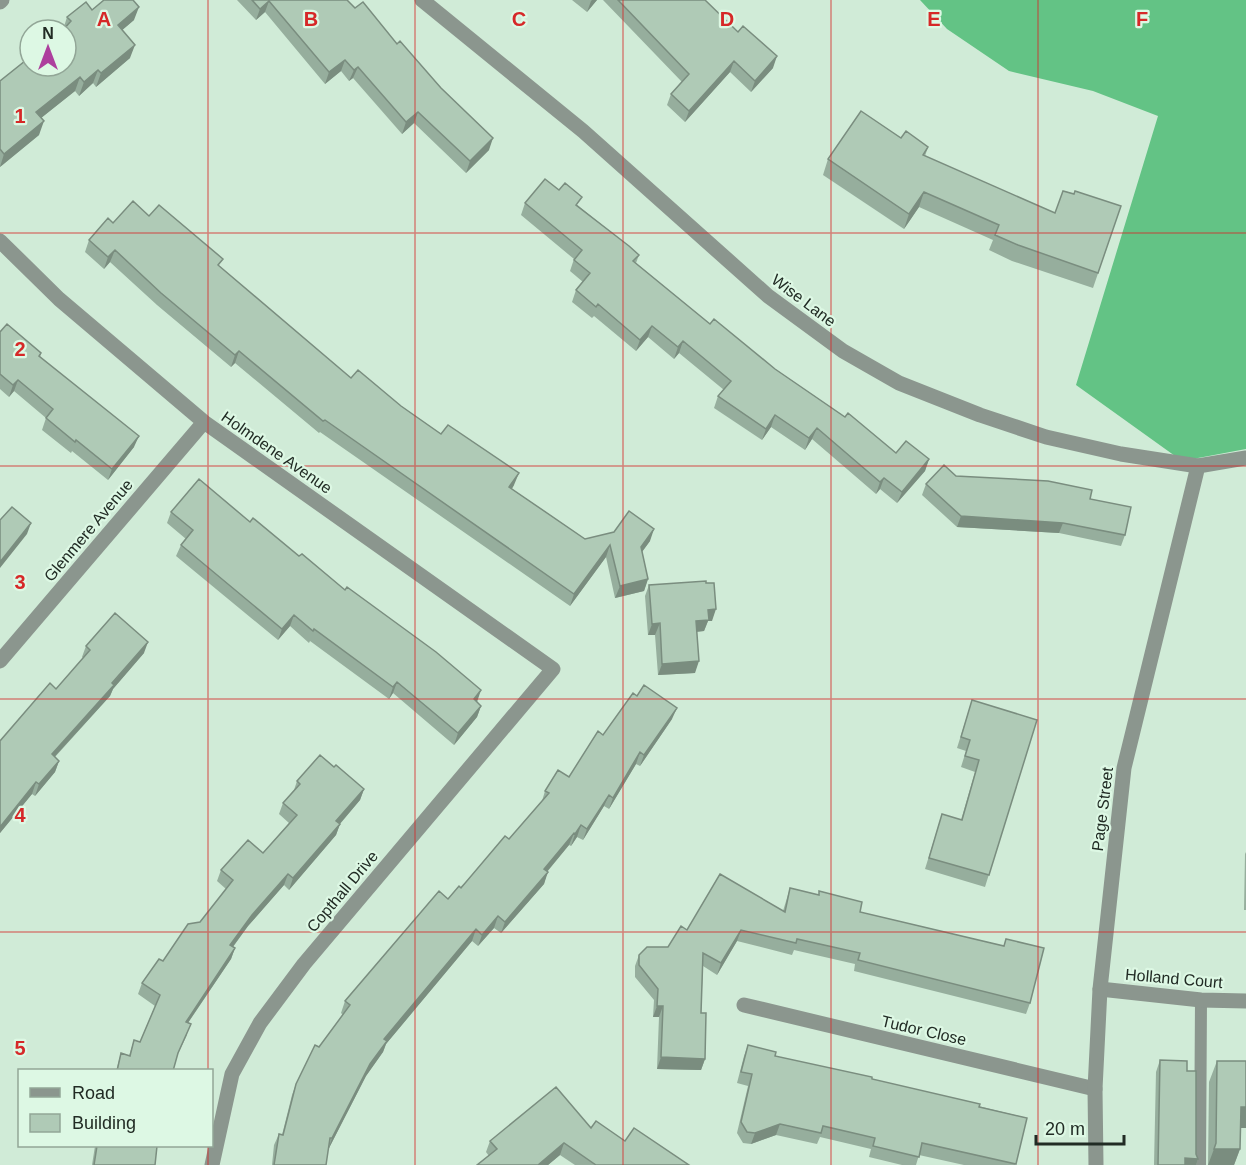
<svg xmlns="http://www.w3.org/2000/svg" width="1246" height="1165" viewBox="0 0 1246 1165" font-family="Arial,sans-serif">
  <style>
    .forest { fill: #63c385 }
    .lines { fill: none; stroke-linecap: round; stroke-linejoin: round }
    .service { stroke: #8b968e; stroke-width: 12 }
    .minor { stroke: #8b968e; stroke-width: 15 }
    .tertiary { stroke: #8b968e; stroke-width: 15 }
    .wall { fill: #96ae9d }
    .shaded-wall { fill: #7a8d7f }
    .building { fill: #afcab6; stroke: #7a8d7f; stroke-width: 1.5 }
    .grid { fill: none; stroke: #d62828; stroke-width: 1.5; stroke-opacity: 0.55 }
    .labels { text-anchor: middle; stroke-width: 4.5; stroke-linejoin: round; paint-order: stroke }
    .street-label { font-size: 16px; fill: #212b24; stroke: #ddf8e4 }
    .grid-label { font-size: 20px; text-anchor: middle; font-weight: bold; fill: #d62828; stroke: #ddf8e4; stroke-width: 4.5; stroke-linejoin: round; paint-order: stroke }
  </style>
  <rect width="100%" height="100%" fill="#d0ebd7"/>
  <!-- forest -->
  <path class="forest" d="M920,0h326v449l-64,12 -106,-76 82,-269 -65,-25 -84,-20 -62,-42z"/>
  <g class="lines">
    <!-- service -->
    <path class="service" d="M1200,1165l1,-165"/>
    <!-- minor -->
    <path class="minor" d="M0,2l2,-2
      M0,241l59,58 145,123 349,247 -249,295 -44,59 -28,51 -20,91
      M0,661l204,-239
      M1100,989l101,11 45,1
      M744,1005l351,84"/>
    <!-- tertiary -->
    <path class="tertiary" d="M422,0l161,131 185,165 75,55 56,32 81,32 66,22 75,17 77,12 48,-8
      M1096,1165l-1,-76 5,-100 24,-221 74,-302"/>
  </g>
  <!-- wall -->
  <path class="wall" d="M237,0h110l8,8 42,36 92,106 -23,23 -52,-50 -12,11 -49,-56 -4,3 -8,-10 -16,13 -60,-72 -9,8z
    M572,0h25l-10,12z
    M603,0h102l68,68 -22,24 -21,-20 -45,50 -18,-17 4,-11 11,-12z
    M92,10l42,10 -12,10 8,28 -34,29 -3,-4 -14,13 -4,-5 -34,27 -2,17 -39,32v-86l63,-51 4,-13z
    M901,138l27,9 -3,9 130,57 66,-7 -28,82 -81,-27 -23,-11 4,-10 -74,-33 -15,22 -81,-54 5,-16z
    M559,190l80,65 -3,8 74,61 186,129 33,6 -4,12 -28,32 -17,-14 -4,5 -64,-55 -7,11 -34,-23 -9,13 -48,-32 4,-12 6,-6 -45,-37 -5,6 -26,-22 -12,14 -42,-35 -2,2 -20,-16 4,-12 7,-8 -13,-11 4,-12 -53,-44 4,-12z
    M149,216l71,51 131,111 50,28 113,79 -2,4 73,50 65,2 -8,11 6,27 -4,12 -29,7 -9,-41 -36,49 -250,-174 -1,1 -84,-70 -4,4 -74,-62 -47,-43 -6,7 -19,-17 4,-12 24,-17z
    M0,332l41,21 -1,4 94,90 -26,33 -36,-29 -1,2 -29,-23 4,-12 -32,-27 -5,6 -9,-8z
    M956,476l134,23 35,36 -4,11 -62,-13 -102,-6 -35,-32 4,-11z
    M171,512l79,10 49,34 178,146 4,4 -4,11 -23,28 -61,-52 -4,6 -79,-58 -1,2 -19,-17 -12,14 -102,-84 5,-11 5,-6 -19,-16z
    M649,585l63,36h-4l-4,10 -7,1 -2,41 -37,2 -3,-40h-7l-3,-39z
    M86,646l58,7 -31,36 -3,7 -55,61 4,4 -4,11 -20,24 -3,-2 -32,39v-92l56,-52 27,-31 -1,-1z
    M972,700l65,20 -52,167 -60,-18 17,-55 19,6 14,-48 -14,-5 5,-16 -9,-3z
    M672,719l-32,47 -4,-2 -27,45 -5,-3 -21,34 -6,-3 -6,9 -2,-1 -22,27 -3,12 -43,49 -7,-5 -16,18 -6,-5 -86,103 -3,8 -17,24 -38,74 -2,15h-54l2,-20 5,-11 3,1 10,-40 4,-11 23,-37 24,-32 -2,-2 4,-12 164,-162 33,-38 3,-10 24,-14 34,-42z
    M334,767l30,22 -4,11 -20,24 -4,11 -47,55 -5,-5 -36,41 -15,21 2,1 -4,11 -43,64 -1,12 -11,23 -3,13h-57l5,-18 8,3 5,-16 6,2 15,-36 -17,-12 4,-11 58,-61 26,-33 -9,-8 4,-11 42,-17 26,-30 -10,-9 4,-11 11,-13 3,-9z
    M1246,852v58h-2l1,-56z
    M790,888l70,24 144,34 2,-7 24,64 -4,11 -172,-43 1,-7 -61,-14 -2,5 -55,-14 -20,34 -14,-9 -2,47 4,46 -4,11 -44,-1 2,-52h-6l1,-17 -19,-23v-11l4,-11 29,-8 19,-17 96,-19z
    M748,1045l27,11 252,62 -12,47h-51l-45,-10 -3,10h-14l-33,-8 2,-8 -51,-12 -3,7 -41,-9 -25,9 -8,-1 -6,-10 11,-47 -11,-3 7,-27z
    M1160,1060l27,11 9,83 2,5 -2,6h-42l2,-93z
    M1217,1061h29v67h-6v21l-6,16h-26l1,-83z
    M591,1128l98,37h-114l-15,-10 -12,10h-71l12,-9 -3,-4 4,-11z
    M95,1146h62l-2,19h-63z"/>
  <!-- shaded-wall -->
  <path class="shaded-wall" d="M592,0h5l-10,12 4,-11z
    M269,1l-4,11 -9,8 4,-11z
    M139,7l-5,13 -21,18 5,-13z
    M135,45l-5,13 -34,29 5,-14z
    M777,56l-4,12 -22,24 4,-11z
    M345,60l-4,11 -16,13 4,-12z
    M734,61l-4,11 -45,50 4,-11z
    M358,67l-5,11 -4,3 5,-11z
    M98,70l-5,13 -14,13 5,-14z
    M80,77l-5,14 -44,35 5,-14z
    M418,112l-4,11 -12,11 4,-12z
    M44,121l-5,14 -39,32 4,-13z
    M493,138l-4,12 -23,23 4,-12z
    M924,192l-5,15 -15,22 5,-15z
    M115,250l-5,12 -6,7 4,-12z
    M652,326l-4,11 -12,14 4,-11z
    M683,341l-4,12 -5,6 4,-12z
    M239,351l-4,12 -4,4 4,-12z
    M18,380l-4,11 -5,6 4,-12z
    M775,415l-4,12 -9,13 4,-11z
    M817,428l-5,11 -7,11 4,-12z
    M139,436l-5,11 -26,33 4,-11z
    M929,459l-4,12 -28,32 5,-11z
    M519,473l-5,12 -9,14 4,-12z
    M884,478l-4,11 -4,5 4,-12z
    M961,516l102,7 -4,10 -102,-6z
    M31,523l-4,11 -27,34v-6z
    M654,529l-4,12 -14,19 5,-13z
    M610,545l-4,12 -36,49 4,-12z
    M648,579l-4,12 -29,7 5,-12z
    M716,609l-4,12h-4l-4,10 -12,1 4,-11 12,-11z
    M294,615l-4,11 -12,14 4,-11z
    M660,623l-5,12h-7l4,-11z
    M148,642l-4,11 -31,36 -3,7 -63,69 5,-11z
    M699,661l-4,12 -37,2 4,-11z
    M397,682l-4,11 -4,6 4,-12z
    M481,690l-4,12 -3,-3z
    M481,706l-4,11 -23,28 4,-12z
    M677,708l-5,11 -32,47 4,-11z
    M640,752l-4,12 -27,45 4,-11z
    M59,761l-4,11 -20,24 4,-12z
    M36,782l-4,12 -32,39v-6z
    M364,789l-4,11 -28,33 4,-12z
    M609,795l-5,11 -21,34 4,-11z
    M340,824l-4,11 -47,55 4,-12z
    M581,825l-4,12 -6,9 4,-12z
    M574,833l-5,12 -29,35 4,-11z
    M548,872l-4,12 -43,49 4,-11z
    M288,874l-4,11 -36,41 -22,30 4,-11 22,-30z
    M498,916l-4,12 -16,18 4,-11z
    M476,929l-4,12 -86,103 -3,8 -17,24 -38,74 4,-12 38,-74 14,-25z
    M741,930l-4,11 -20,34 4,-12z
    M235,948l-4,11 -50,74 5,-11z
    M657,1006h6l-4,11h-6z
    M661,1057l44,2 -4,11 -44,-1z
    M1241,1107h5v21h-13z
    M780,1124l-4,11 -25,9 4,-11z
    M564,1143l-4,12 -12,10h-10z
    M1214,1149h26l-6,16h-26z
    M1185,1158l13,1 -2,6h-13z"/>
  <!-- building -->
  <path class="building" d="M104,0h29l6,7 -21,18 17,20 -34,28 -3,-3 -14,12 -4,-5 -44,35 8,9 -40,33 -4,-5v-68l30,-24v9h36v-36h-3l8,-9 -4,-4 19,-15 6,8z
    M252,0h95l8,8 8,-6 34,42 3,-3 41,47 52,50 -23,23 -52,-49 -12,10 -48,-55 -4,3 -9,-10 -16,12 -60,-71 -9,8z
    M618,0h87l33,32 5,-6 34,30 -22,25 -21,-20 -45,50 -18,-17 18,-20z
    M861,111l40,27 5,-7 22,16 -5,8 132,58 8,-22 11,3 1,-3 46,15 -23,67 -80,-28 -23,-10 4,-10 -75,-33 -15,22 -81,-55z
    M545,179l14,11 6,-7 17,14 -6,8 53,41 10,9 -6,6 77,63 4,-5 61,50 70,48 3,-4 48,40 10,-12 23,18 -27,33 -18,-14 -4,4 -63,-54 -8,10 -34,-23 -9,14 -48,-33 13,-15 -48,-40 -5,6 -26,-21 -12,14 -42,-36 -2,3 -20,-17 14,-17 -16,-13 8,-10 -57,-47z
    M133,201l16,15 10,-11 64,54 -5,6 133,113 7,-8 43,36 40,28 7,-9 71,48 -10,14 76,52 29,-7 15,-21 25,18 -13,18 7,32 -28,7 -10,-41 -36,49 -249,-174 -2,1 -84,-70 -4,4 -74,-62 -46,-43 -7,7 -19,-17 19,-22 5,5z
    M7,324l34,29 -2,3 100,80 -27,33 -36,-29 -1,2 -29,-24 7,-9 -35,-29 -5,5 -13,-11v-42z
    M944,465l12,11 92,5 44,9 -2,9 41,8 -6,28 -62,-12 -102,-7 -35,-32z
    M199,479l51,43 3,-4 46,38 3,-2 43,36 2,-3 89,65 45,38 -7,9 7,7 -23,27 -61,-51 -4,5 -79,-58 -1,2 -19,-16 -12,14 -101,-84 12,-15 -22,-18z
    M12,507l19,16 -31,39v-42z
    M706,581v2h8l2,26 -8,1 1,10 -13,1 3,40 -37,3 -2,-41 -8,1 -3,-39z
    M115,613l33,29 -36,41 2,2 -62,69 7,7 -20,23 -3,-2 -36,45v-86l50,-58 6,6 34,-39 -4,-4z
    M644,685l33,23 -33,47 -4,-3 -27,46 -4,-3 -22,34 -6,-4 -6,9 -1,-1 -30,36 4,3 -43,50 -7,-6 -16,19 -6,-6 -92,110 3,2 -17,23 -38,74h-2l-4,27h-52l5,-31 4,1 13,-51 19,-39 4,2 31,-42 -5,-4 94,-110 9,8 11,-13 2,2 44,-52 4,3 40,-46 -4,-2 13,-21 11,7 29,-46 5,4 30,-42 4,3z
    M972,700l65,20 -48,155 -60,-17 13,-44 20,6 17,-60 -14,-4 5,-16 -9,-3z
    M320,755l14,12 2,-2 28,24 -28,32 4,3 -47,54 -5,-4 -36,41 -22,30 5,3 -49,74 5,2 -13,29 -5,18h-56l4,-18 9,3 4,-16 6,2 20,-47 -18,-12 17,-24 4,2 25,-37 12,-2 33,-42 -12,-10 27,-30 15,13 34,-38 -14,-12 17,-19 -3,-3z
    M720,874l65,38 5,-24 29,7v-4l43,11 -2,10 144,34 2,-7 38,9 -14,55 -172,-43 2,-7 -63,-14 -1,4 -55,-13 -20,33 -18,-10 -2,60h5l-1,46 -44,-2 2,-51h-6l1,-17 -19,-24v-10l8,-8h21l13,-21 6,4z
    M748,1045l28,7 -1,4 97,21v2l108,25 -1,3 48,11 -11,46 -94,-21 -3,14 -46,-11 2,-8 -52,-12 -2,7 -41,-9 -25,9 -8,-1 -6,-10 11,-48 -11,-2z
    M1160,1060l27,1v10h9v83l2,5 -13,-1v7h-27z
    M1217,1061h29v46h-5l-1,42h-26l2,-6z
    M556,1087l35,41 5,-7 29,20 9,-13 55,37h-93l-32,-22 -26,22h-61l20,-16 -7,-8z
    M97,1146h60l-2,19h-61z"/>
  <!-- grid -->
  <path class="grid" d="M208,0v1070M415,0v1165M623,0v1165M831,0v1165M1038,0v1165M0,233h1246M0,466h1246M0,699h1246M0,932h1246M208,1146v19"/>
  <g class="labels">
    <!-- street labels -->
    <g class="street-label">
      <text transform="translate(804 300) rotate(37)" y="6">Wise Lane</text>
      <text transform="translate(277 452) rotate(35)" y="6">Holmdene Avenue</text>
      <text transform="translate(88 530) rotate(-50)" y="6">Glenmere Avenue</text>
      <text transform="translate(1102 809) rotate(-83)" y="6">Page Street</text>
      <text transform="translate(342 891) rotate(-50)" y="6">Copthall Drive</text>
      <text transform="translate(1174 978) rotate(5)" y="6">Holland Court</text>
      <text transform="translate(924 1030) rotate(13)" y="6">Tudor Close</text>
    </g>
  </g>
  <g class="grid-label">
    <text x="104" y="26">A</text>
    <text x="311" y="26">B</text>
    <text x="519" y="26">C</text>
    <text x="727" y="26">D</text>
    <text x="934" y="26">E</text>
    <text x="1142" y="26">F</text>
    <text x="20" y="123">1</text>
    <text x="20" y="356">2</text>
    <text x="20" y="589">3</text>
    <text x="20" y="822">4</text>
    <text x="20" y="1055">5</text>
  </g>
  <!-- legend -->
  <rect x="18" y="1069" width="195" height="78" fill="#ddf8e4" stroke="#92a697" stroke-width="1.5"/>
  <rect x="30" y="1088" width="30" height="9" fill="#8b968e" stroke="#92a697" stroke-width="1.5"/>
  <text x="72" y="1099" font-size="18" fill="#212b24">Road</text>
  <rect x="30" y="1114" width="30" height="18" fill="#afcab6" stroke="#92a697" stroke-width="1.5"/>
  <text x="72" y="1129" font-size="18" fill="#212b24">Building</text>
  <!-- north arrow -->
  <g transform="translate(48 48)"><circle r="28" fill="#ddf8e4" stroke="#92a697" stroke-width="1.5"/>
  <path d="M0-4.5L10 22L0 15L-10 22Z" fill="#ad3f9d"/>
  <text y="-9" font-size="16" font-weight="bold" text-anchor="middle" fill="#212b24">N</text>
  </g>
  <!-- scale -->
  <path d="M1036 1135v9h88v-9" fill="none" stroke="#212b24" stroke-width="3"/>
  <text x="1045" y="1135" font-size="18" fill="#212b24" stroke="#ddf8e4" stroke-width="4.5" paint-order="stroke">20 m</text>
</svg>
